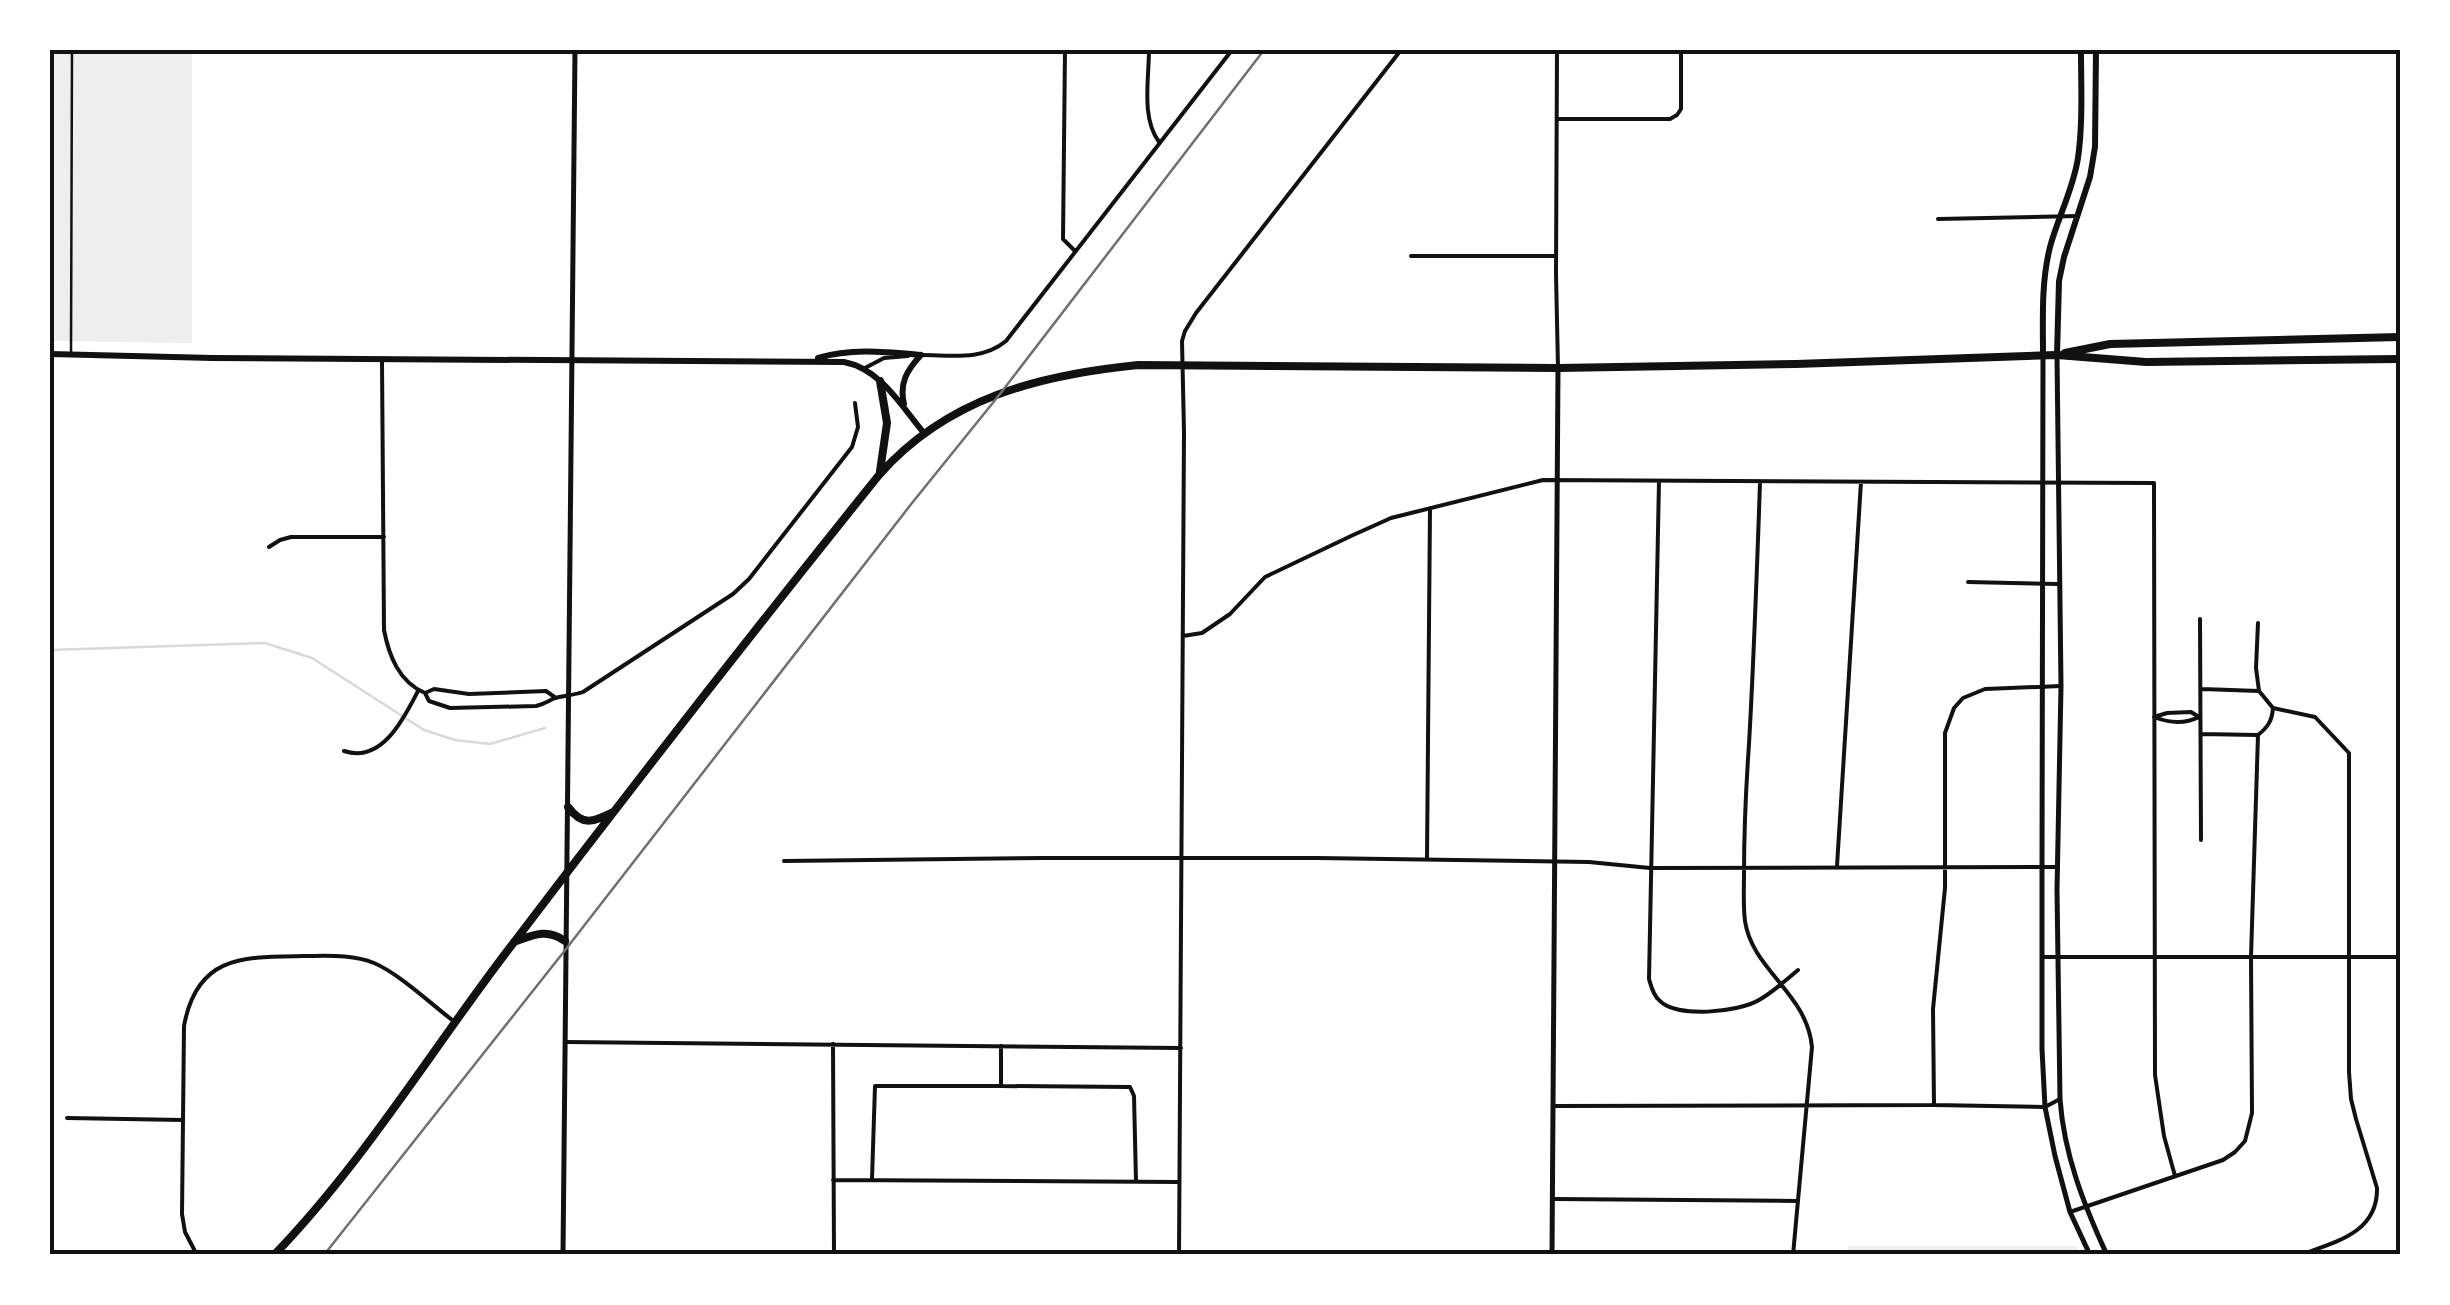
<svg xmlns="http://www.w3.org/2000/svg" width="2450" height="1305" viewBox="0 0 2450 1305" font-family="'Fira Sans',sans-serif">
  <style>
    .green { fill: #eee }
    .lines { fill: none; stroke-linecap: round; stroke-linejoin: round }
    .stream { stroke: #d9d9d9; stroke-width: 2.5 }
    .service { stroke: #111; stroke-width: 2.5 }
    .minor { stroke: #111; stroke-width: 4 }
    .tertiary { stroke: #111; stroke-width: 5 }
    .secondary { stroke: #111; stroke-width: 6 }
    .trunk { stroke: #111; stroke-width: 8 }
    .rail { stroke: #707070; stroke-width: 2.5 }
    .neatline { fill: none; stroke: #111; stroke-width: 4 }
  </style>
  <rect width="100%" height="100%" fill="#fff"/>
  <!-- green -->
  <path class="green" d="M50,50h142v293l-142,-2z
    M1848,1246h228l4,9h-233z"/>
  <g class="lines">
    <!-- stream -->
    <path class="stream" d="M50,650l215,-7 47,15 112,72 31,10 35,4 55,-16"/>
    <!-- service -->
    <path class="service" d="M71,353l1,-303"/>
    <!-- minor -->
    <path class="minor" d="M1065,50l-2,189 12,12
      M1149,50c0,29 -8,68 10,92
      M1557,50l-1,224 2,94
      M1559,119h111l7,-4 4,-6v-59
      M1938,219l140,-3
      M1411,256h145
      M922,355c29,0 60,6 84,-14l226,-291
      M382,361l2,269c5,26 15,52 41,63l4,8 21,7 86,-2c9,-2 12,-5 19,-8 6,-2 20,-3 28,-6l150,-98 16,-15 103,-132 6,-20 -3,-24
      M865,368l19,-10 24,-2
      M1659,481l-10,498c2,7 4,16 10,21 17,19 80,12 100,0 14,-8 26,-19 39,-30
      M1760,483c-3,87 -6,174 -11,261 -3,43 -5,87 -5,130 0,15 -1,32 1,47 7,49 62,72 67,126l-19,208
      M269,547l11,-7 11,-3h93
      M1968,582l91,2
      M2200,619l1,221
      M2258,623l-2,45 3,23
      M1183,636l19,-3 28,-19 35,-37 86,-41 40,-18 152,-38 611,3 1,592 9,61 11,40
      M2202,689l57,2 14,17 42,9 34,36v319l2,27 5,20 21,69c1,45 -42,54 -77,67
      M425,693l9,-4 35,5 77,-3 10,7
      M2191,712l8,5c-14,7 -30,6 -45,0l13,-4z
      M2202,734l55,1
      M344,751c38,13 60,-33 74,-60
      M1427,858l3,-350
      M784,861l259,-3h274l272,4 61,6 408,-1
      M1837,866l24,-384
      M2042,957h358
      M566,1042l615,6
      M833,1044l1,211
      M1001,1046v40l129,1 4,9 2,86
      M1934,1105l-1,-96 12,-121v-155l9,-25 9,-10 22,-9 76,-3
      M1554,1106l380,-1 111,2 15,-8
      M67,1118l116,2
      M872,1179l3,-93h126
      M833,1180l346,2
      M1553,1199l245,2
      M2070,1212l153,-52 12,-8 10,-11 7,-28 -1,-156 7,-222c10,-8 14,-14 15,-27
      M197,1255l-12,-23 -3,-18 2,-188c13,-72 61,-69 120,-70 23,0 48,-2 70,7 26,11 58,42 82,60
      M472,1255l22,-3 69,1
      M1179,1255l5,-823 -2,-91 3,-10 11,-18 205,-263"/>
    <!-- tertiary -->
    <path class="tertiary" d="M2043,355l-1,512v182l3,58 10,49 15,56 20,43
      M2057,356l4,330 -4,204 3,209c4,56 24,106 47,156
      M563,1255l12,-1205
      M1552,1255l6,-887"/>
    <!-- secondary -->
    <path class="secondary" d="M50,354l163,4 631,4c37,7 57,44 80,71
      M2043,355c0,-36 -2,-72 7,-108 8,-30 23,-57 28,-89 5,-35 3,-72 3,-108
      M2057,355l2,-74 5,-24 26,-80 5,-30 1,-97
      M818,358c34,-10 68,-6 103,-3
      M904,404c-5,-21 3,-34 17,-49"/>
    <!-- trunk -->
    <path class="trunk" d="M2065,353l45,-9 290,-7
      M880,471l7,-48 -7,-42
      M568,807c15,20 25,15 45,5
      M514,942c19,-7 33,-14 51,-1
      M274,1255c88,-91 155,-201 231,-301 122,-161 247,-321 374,-479 68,-77 160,-100 259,-110l420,3 238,-4 261,-9 89,7 254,-3"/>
    <!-- rail -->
    <path class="rail" d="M324,1255l242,-306 346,-446 88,-109 264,-344"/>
  </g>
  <!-- border -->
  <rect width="2450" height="1305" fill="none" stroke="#ffffff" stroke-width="105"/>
  <rect x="52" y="52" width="2346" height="1200" class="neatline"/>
</svg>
